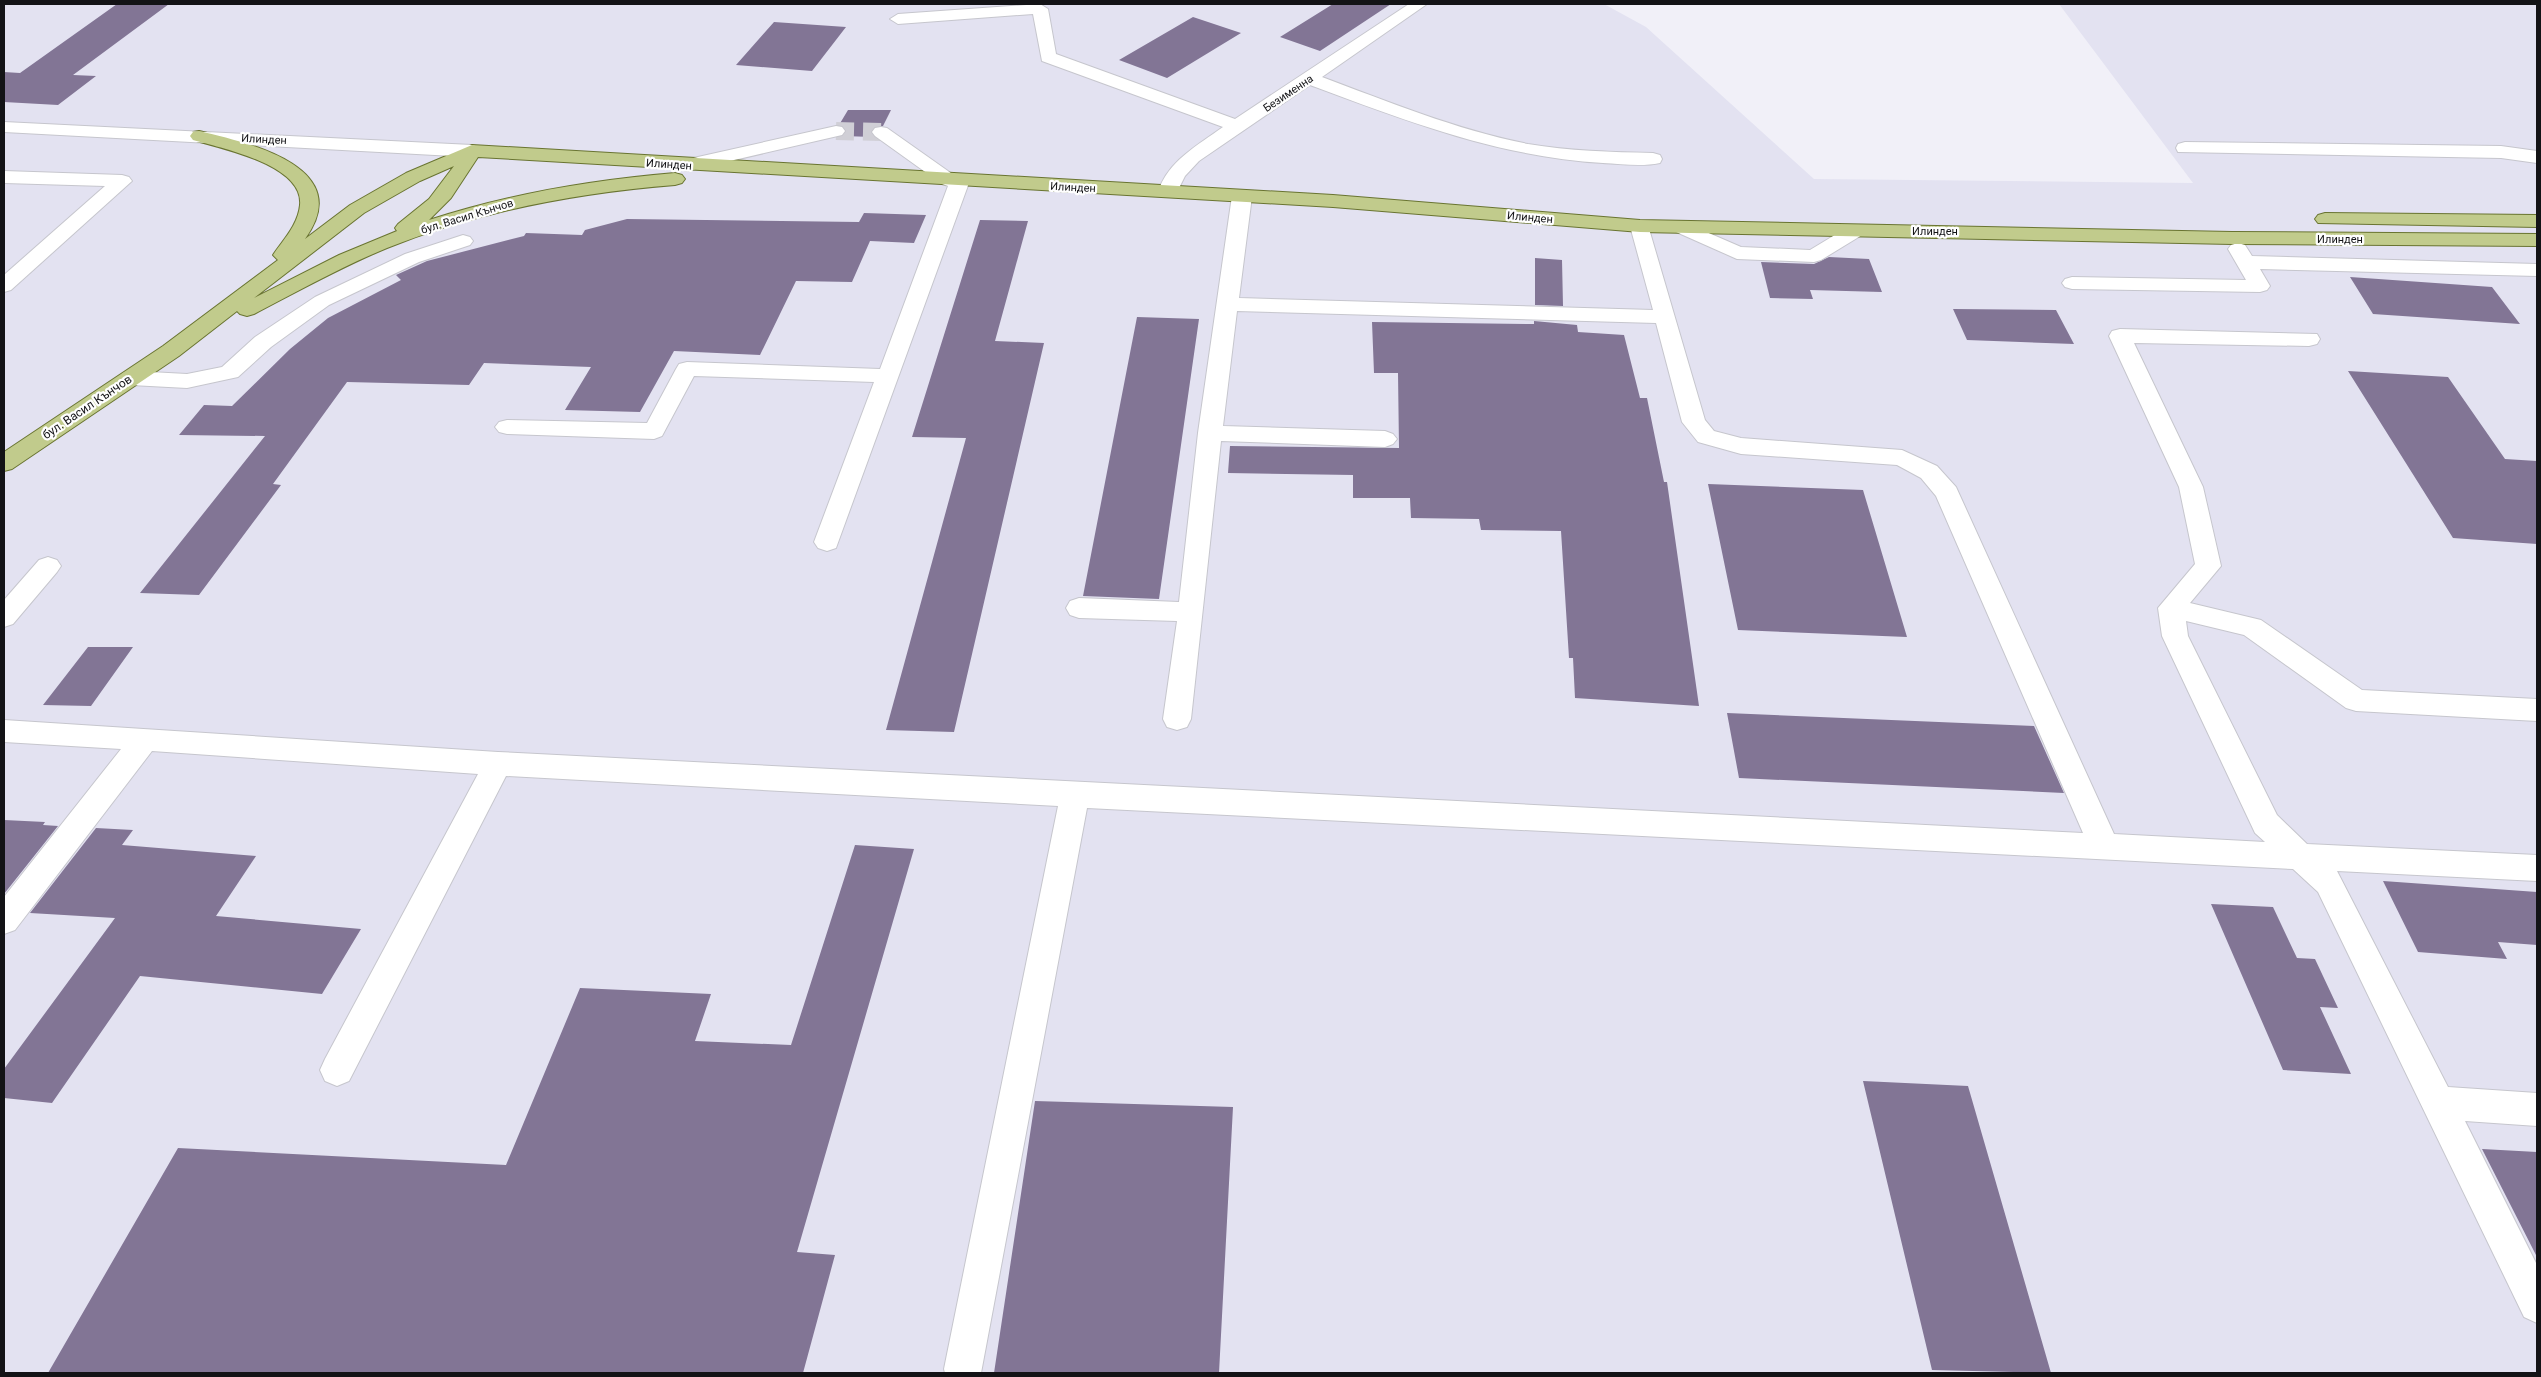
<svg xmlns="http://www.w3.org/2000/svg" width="2541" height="1377" viewBox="0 0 2541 1377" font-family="Roboto,sans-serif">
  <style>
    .built { fill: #e3e2f1 }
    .building { fill: #827595 }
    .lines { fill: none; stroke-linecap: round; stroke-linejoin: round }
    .minor-tunnel { stroke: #d0cfd6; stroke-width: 18; stroke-dasharray: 18 9; stroke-linecap: butt }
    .minor-casing { stroke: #c6c6cd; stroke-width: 2 }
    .major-casing { stroke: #697431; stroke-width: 2 }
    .minor { fill: #fff; fill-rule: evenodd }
    .major { fill: #c1cb8c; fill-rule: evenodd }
    .labels { text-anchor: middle; stroke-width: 4.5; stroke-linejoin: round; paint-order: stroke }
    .far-street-label { font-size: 11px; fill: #131316; stroke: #fefefe }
    .street-label { font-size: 12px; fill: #131316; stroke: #fefefe }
  </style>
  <rect width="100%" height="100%" fill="#f1f0f8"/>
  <!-- built -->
  <path class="built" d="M4,4h1600l42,23 168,152 379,4 -134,-179h478v1369h-2533z"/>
  <!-- building -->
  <path class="building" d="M117,4h52l-96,71 23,1 -38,29 -54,-3v-30l16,1z
    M1333,4h58l-71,47 -40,-14z
    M1193,17l48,16 -74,45 -48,-18z
    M774,22l72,5 -34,44 -76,-6z
    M848,110h43l-8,16h-8l-5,5 3,6 -30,-1 3,-6 -7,-5z
    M864,213l62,2 -12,28 -44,-2 -18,41 -56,-1 -36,74 -86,-4 -34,61 -75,-2 26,-43 -107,-4 -15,22 -122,-3 -74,102 8,1 -82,110 -59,-2 125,-157 -86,-1 25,-30 28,1 58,-57 38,-31 73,-38 -5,-5 31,-14 97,-25 2,-3 56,2 3,-5 42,-11 232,3z
    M980,220l48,1 -33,120 49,2 -90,389 -68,-2 80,-292 -54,-1z
    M1829,257l40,2 13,33 -72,-2 3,9 -43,-1 -9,-36 53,2z
    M1535,258l27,2 1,46 -28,-1z
    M2350,277l142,10 28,37 -147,-10z
    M1953,309l103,1 18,34 -107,-4z
    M1137,317l62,2 -40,280 -76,-3z
    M1534,321l43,4 1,7 46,3 16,63h7l17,84h3l32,224 -124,-8 -2,-40h-4l-8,-127 -80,-1 -2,-11 -68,-1 -1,-20h-57v-23l-125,-2 2,-27 169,2 -1,-75h-24l-2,-51 162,2z
    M2348,371l100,6 57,82 32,2v83l-84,-6z
    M1708,484l155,6 44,147 -169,-7z
    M88,647h45l-42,59 -48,-1z
    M1727,713l307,13 30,67 -325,-15z
    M4,820l41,2 -2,3 15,1 -54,68z
    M96,828l37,2 -11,15 134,11 -40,60 145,13 -39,65 -182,-18 -88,127 -48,-5v-29l111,-151 -85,-5z
    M855,845l59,4 -117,403 38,3 -32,118h-755l130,-225 328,17 74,-177 131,6 -16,47 96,4z
    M2383,881l154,11v53l-39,-3 9,17 -89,-7z
    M2211,904l62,3 24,51 18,1 23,49 -18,-1 31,67 -68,-4z
    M1863,1081l105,5 83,287 -119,-3z
    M1035,1101l198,6 -14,266h-225z
    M2482,1149l55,3v105z"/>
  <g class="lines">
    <!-- minor-tunnel -->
    <path class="minor-tunnel" d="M836,131l45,1"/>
    <defs>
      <path id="minor" d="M1040,4l8,5 8,45 179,65 174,-115h18l-105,73c67,25 135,53 206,67 41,7 83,8 125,9l7,2 2,4 -2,4c-18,4 -39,1 -57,0 -103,-6 -197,-42 -293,-78l-111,76 -14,15 -10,20h-14l-3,-4c10,-31 40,-47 65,-65l-181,-66 -9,-47 -135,10 -8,-5 8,-5z
        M4,122l468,23 7,2 2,4 -2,4 -7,2 -468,-25z
        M836,126l6,1 3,4 -3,4 -155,36 -7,-2 -2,-4 2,-4z
        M881,127l6,1 68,48h12l3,4 -134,368 -9,3 -9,-3 -4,-6 60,-160 -180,-6 -32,60 -8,3 -147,-5 -8,-2 -4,-5 4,-5 8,-2 140,3 29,-54 3,-5 8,-2 193,7 68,-183 -6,-2 -67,-48 -3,-4 3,-4z
        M2185,142l316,4 36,5v12l-36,-5 -323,-6 -2,-4 2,-4z
        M4,171l118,4 7,2 3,4 -121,109 -7,2v-17l101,-89 -101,-3z
        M1242,190l7,2 3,4 -13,102 414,12 -23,-84 3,-4h14l58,198 9,11 27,7 161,12 35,16 19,21 158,347 151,8 -10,-9 -93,-197 -4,-28 37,-44 -16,-77 -70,-151 3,-5 8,-2 197,5 3,5 -3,5 -8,2 -175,-3 69,144 18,79 -31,37 71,17 101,70 175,9v22l-181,-10 -10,-3 -102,-73 -58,-14 2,15 89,179 30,29 230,11v26l-200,-10 111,216 89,6v33l-72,-5 72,144v58l-13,-6 -206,-425 -25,-23 -1206,-61 -106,565h-36l-1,-4 114,-563 -552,-30 -157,305 -12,5 -12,-5 -5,-11 5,-11 153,-285 -326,-23 -137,179 -11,4v-37l117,-148 -117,-7v-22l494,32 1585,81 -147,-337 -15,-18 -24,-13 -156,-11 -43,-12 -16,-20 -26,-99 -419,-12 -14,115 162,5 8,3 4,5 -4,5 -8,3 -164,-6 -30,278 -4,8 -10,3 -10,-3 -4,-8 14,-98 -98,-3 -9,-3 -4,-7 4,-7 9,-3 100,4 19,-169 34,-237 3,-4z
        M1681,221l60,26 69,3 38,-23h14l3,4 -3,4 -41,25 -7,2 -77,-3 -63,-28 -3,-4 3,-4z
        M463,235l7,2 3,4 -3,4 -51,17 -90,43 -58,42 -33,30 -51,11 -56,-3 -8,-2 -3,-5 3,-5 8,-2 56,3 35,-7 33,-30 60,-40 90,-43z
        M2238,243l7,2 7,11 285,8v12l-277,-7 10,17 -3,4 -7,2 -188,-3 -7,-2 -3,-4 3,-4 7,-2 174,3 -18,-31 3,-4z
        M48,557l9,3 4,6 -4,6 -44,52 -9,3v-27l35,-40z"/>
      <path id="major" d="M199,131c50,12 158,36 106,108l45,-34 56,-32 66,-28 861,50 307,25 592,12 305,2v12l-305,-2 -592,-12 -307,-25 -855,-50 -27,41 -22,22c80,-26 162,-40 246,-47l7,2 3,4 -3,4 -7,2c-99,8 -196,26 -288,63 -46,19 -89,43 -133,66l-7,2 -7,-2 -3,-3 -58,45 -167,113 -8,2v-19l159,-106 115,-86 -5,-5c10,-15 25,-30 27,-50 4,-40 -79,-57 -107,-65l-3,-4 3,-4zM454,166l-25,33 -31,25 -3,4 2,3 -58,24 -85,43 110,-85 56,-32z
        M2325,213l212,2v12l-219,-4 -3,-4 3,-4z"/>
    </defs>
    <!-- minor casing -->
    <use href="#minor" class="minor-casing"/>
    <!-- major casing -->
    <use href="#major" class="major-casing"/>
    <!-- minor -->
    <use href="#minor" class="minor"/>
    <!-- major -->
    <use href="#major" class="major"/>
  </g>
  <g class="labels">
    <!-- far-street labels -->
    <g class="far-street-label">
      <text transform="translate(1288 93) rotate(-34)" y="4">Безименна</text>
      <text transform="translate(264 139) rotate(3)" y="4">Илинден</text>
      <text transform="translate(669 164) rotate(4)" y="4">Илинден</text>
      <text transform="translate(1073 187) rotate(3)" y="4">Илинден</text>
      <text transform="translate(467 216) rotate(-17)" y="4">бул. Васил Кънчов</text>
      <text transform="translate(1530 217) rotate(5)" y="4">Илинден</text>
      <text x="1935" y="235">Илинден</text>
      <text x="2340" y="243">Илинден</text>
    </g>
    <!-- street labels -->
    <g class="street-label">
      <text transform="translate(87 407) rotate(-34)" y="4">бул. Васил Кънчов</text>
    </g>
  </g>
  <!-- border -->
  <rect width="2541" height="1377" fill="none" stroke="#131316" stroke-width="10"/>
</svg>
